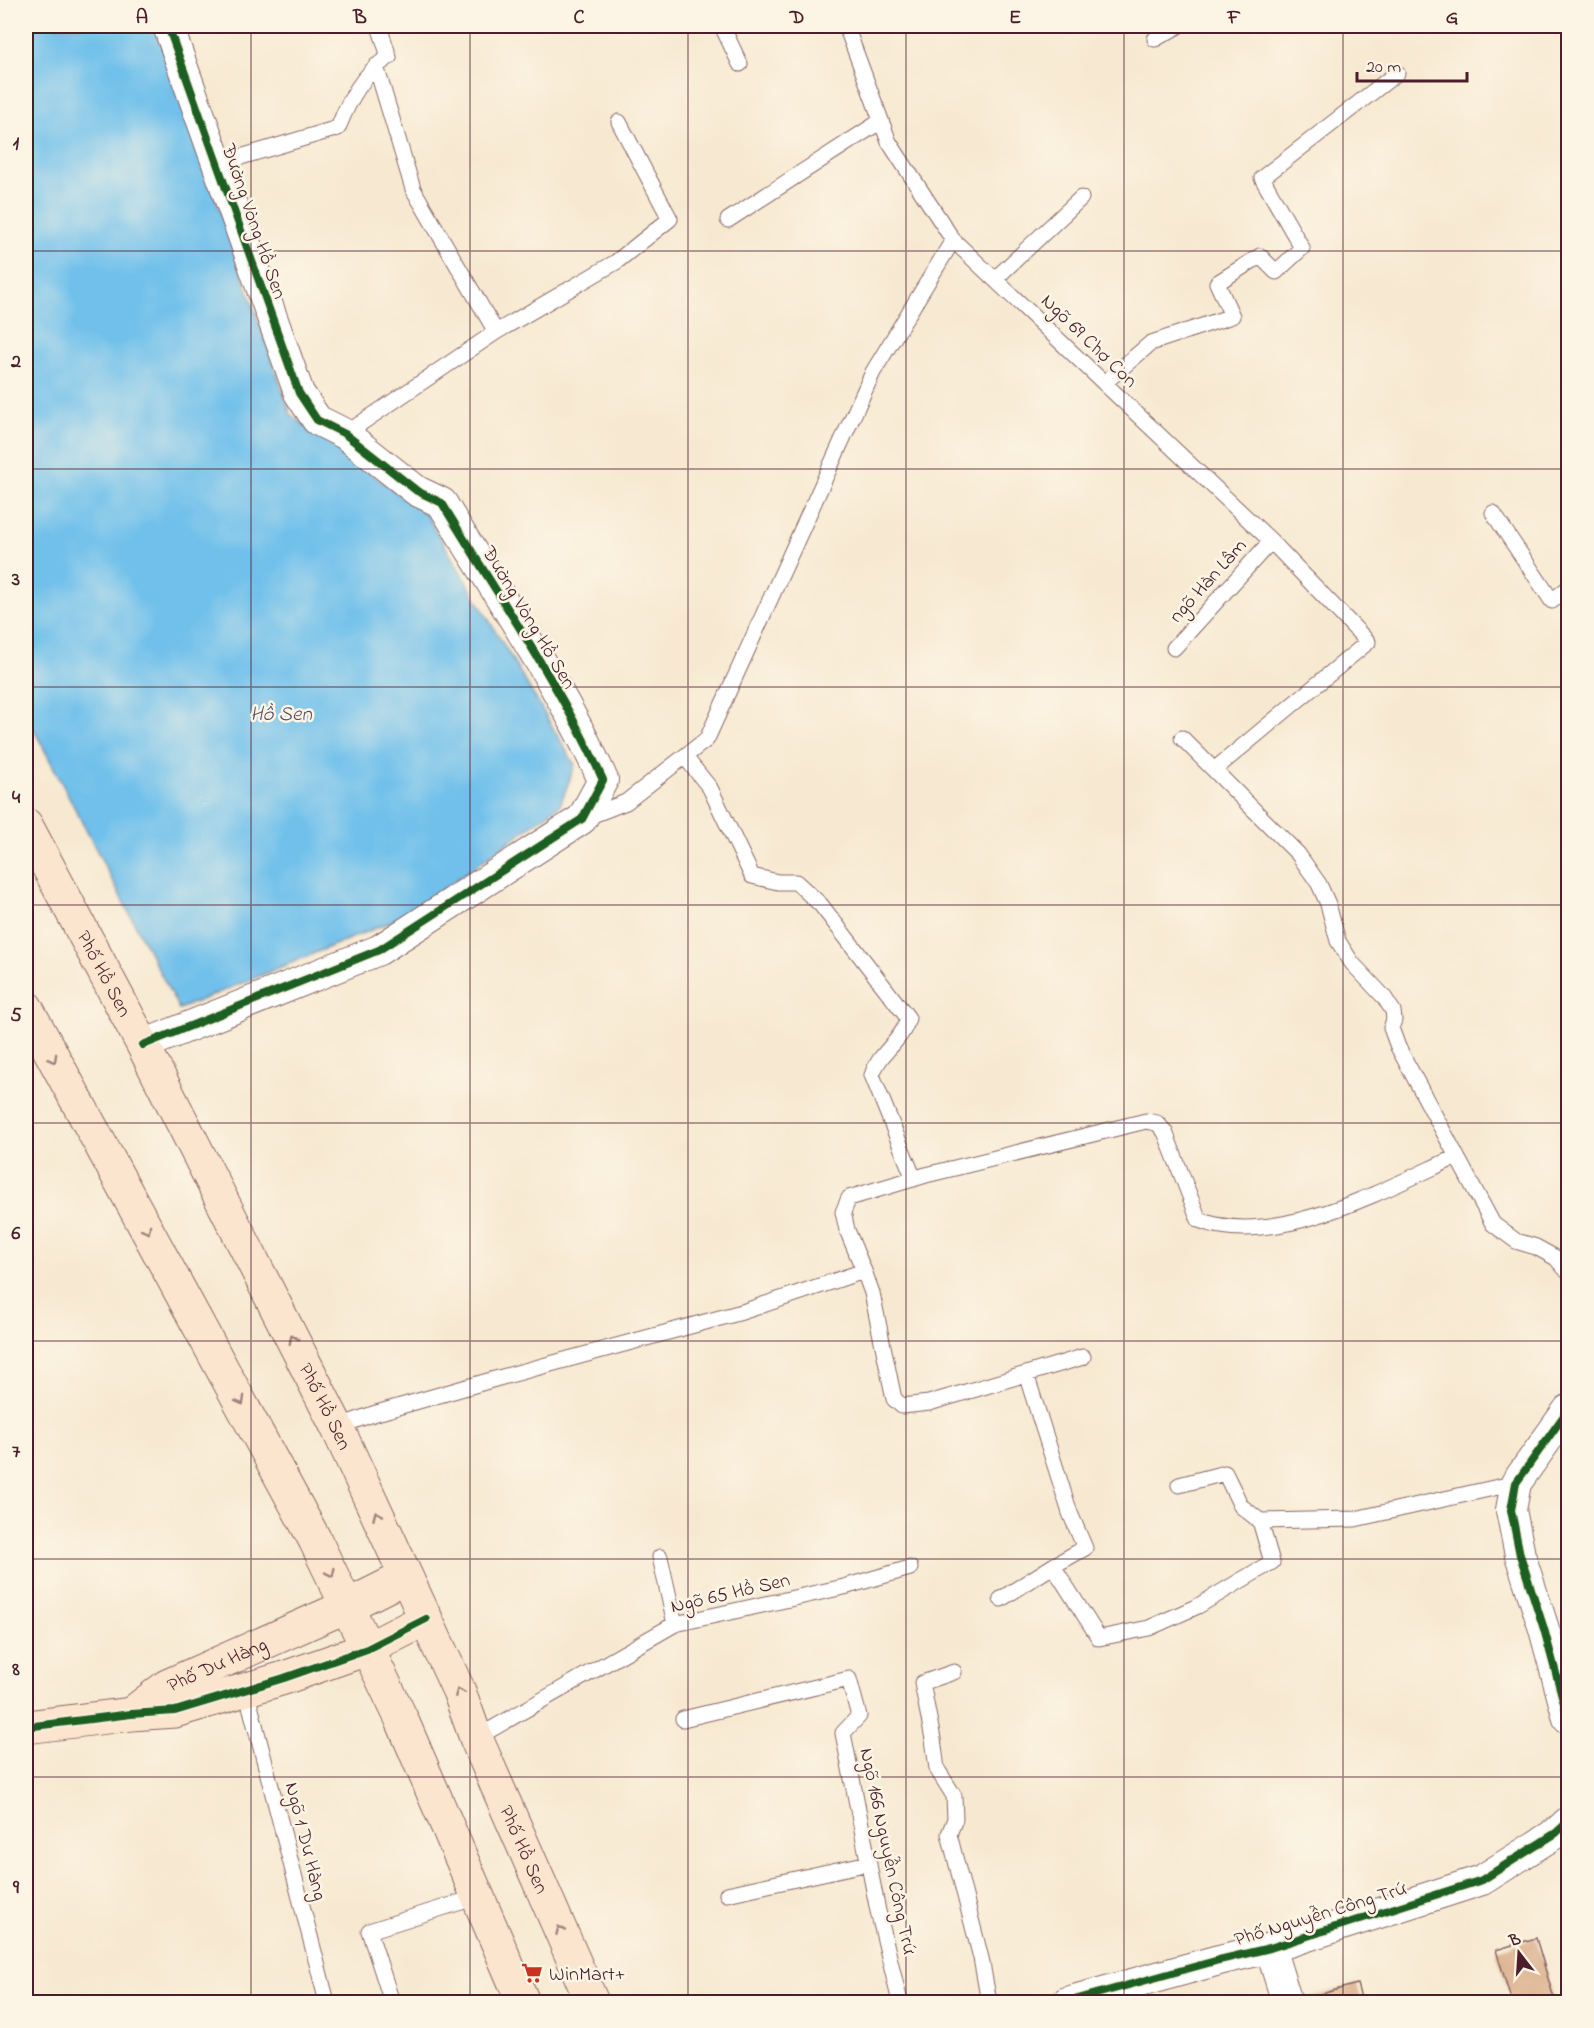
<svg xmlns="http://www.w3.org/2000/svg" width="1594" height="2028" viewBox="0 0 1594 2028" font-family="'Indie Flower',sans-serif">
  <style>
    .water { fill: #70c0eb; stroke: #5d708b; stroke-width: 1.5 }
    .building { fill: #d6a47f }
    .lines { fill: none; stroke-linecap: round; stroke-linejoin: round }
    .lane-casing { stroke: #876665; stroke-width: 17 }
    .street-casing { stroke: #876665; stroke-width: 32 }
    .secondary-casing { stroke: #876665; stroke-width: 35 }
    .lane { stroke: #fff; stroke-width: 15 }
    .street { stroke: #fff; stroke-width: 30 }
    .secondary { stroke: #fce5cf; stroke-width: 33 }
    .cycleway-casing { stroke: #fcf5e5; stroke-width: 11 }
    .cycleway { stroke: #1b5e20; stroke-width: 8 }
    .oneway { stroke: #a3827d }
    .grid { fill: none; stroke: #4a1f2b; stroke-width: 1.5; stroke-opacity: 0.55 }
    .labels { text-anchor: middle; stroke-width: 5; stroke-linejoin: round; paint-order: stroke }
    .street-label { font-size: 20px; fill: #4a1f2b; stroke: #fcf5e5 }
    .poi-label { font-size: 20px; fill: #4a1f2b; stroke: #fcf5e5; text-anchor: start }
    .water-label { font-size: 21px; font-style: italic; fill: #554f65; stroke: #fcf5e5 }
    .neatline { fill: none; stroke: #4a1f2b; stroke-width: 2 }
    .grid-label { font-size: 20px; text-anchor: middle; font-weight: bold; fill: #4a1f2b }
  </style>
  <rect width="100%" height="100%" fill="#fcf5e5"/>
  <filter id="ink" filterUnits="userSpaceOnUse"><feTurbulence type="fractalNoise" baseFrequency=".0167" numOctaves="2"/><feDisplacementMap in="SourceGraphic" scale="12" xChannelSelector="R" yChannelSelector="G"/><feConvolveMatrix kernelMatrix="1 2 1 2 8 2 1 2 1" color-interpolation-filters="sRGB"/></filter>
  <filter id="wash" filterUnits="userSpaceOnUse"><feTurbulence type="fractalNoise" baseFrequency=".008" numOctaves="4" result="noise"/><feDisplacementMap in="SourceGraphic" scale="24" xChannelSelector="R" yChannelSelector="G"/><feGaussianBlur stdDeviation="1.35" result="paint"/><feColorMatrix in="noise" values="0 0 0 0 0 0 0 0 0 0 0 0 0 0 0 0 0 1.4 0 .05"/><feComposite in="paint" operator="in"/></filter>
  <g filter="url(#wash)">
    <rect width="100%" height="100%" fill="#f7e9d1"/>
    <!-- water -->
    <path class="water" d="M26,26h130l135,389 135,99 149,251 -15,40 -153,110 -228,94 -153,-295z"/>
    <g id="blocks">
      <!-- building -->
      <path class="building" d="M1536,1938l19,64h-43l-16,-52z
        M1357,1984l5,18h-61l-1,-2z"/>
    </g>
  </g>
  <g filter="url(#ink)">
    <use href="#blocks" fill-opacity="0" stroke="#876665" stroke-width="1.5"/>
    <g class="lines">
      <defs>
        <path id="lane" d="M722,26l18,38
          M846,26l43,116 64,98 318,301 97,101 -154,128 84,84 21,30 9,20 10,37 14,22 32,34 9,14 1,9 -3,8 7,19 95,177 23,17 20,6 20,11 12,14
          M1155,39l23,-13
          M376,66l37,123 83,143
          M217,164l121,-36c11,-28 25,-55 51,-71l-10,-31
          M728,220l153,-99
          M995,279l86,-81
          M1104,383l47,-40 81,-27 -15,-33 43,-27 16,16 26,-24 -40,-70 135,-105
          M345,434l151,-102 120,-70 54,-43 -51,-97
          M1493,513l59,88 16,-13
          M1174,648l97,-107
          M1182,738l32,32
          M685,757l25,31 42,88 26,6h18l25,23 87,113c-5,23 -29,34 -36,57l42,104
          M585,818l41,-16 81,-63 166,-367 80,-132
          M864,1271l8,22 22,106 8,7 27,-3 154,-46
          M1026,1374l44,139 15,35 -32,18
          M337,1427l36,-13 122,-35 247,-67 122,-41 -17,-41 -4,-18 6,-14 77,-23 220,-54 11,2 8,9 34,88c75,30 188,-32 257,-63
          M1260,1521l95,-2 161,-36
          M660,1557l15,67
          M1001,1599l52,-33 46,72 50,-10 49,-22 74,-44 -12,-41 -19,-15 -16,-33 -46,12
          M954,1672l-32,11 11,56 4,30 17,27 1,23 -6,15 32,124 8,44
          M246,1690l81,312
          M683,1719l166,-40 10,37 -16,17 35,178 22,91
          M476,1738l199,-114 169,-37 66,-19
          M727,1894l142,-31
          M392,2002l-23,-71 108,-34"/>
        <path id="street" d="M143,1045l236,-95 203,-131 21,-39c-43,-96 -107,-187 -161,-277l-25,-12 -72,-57 -28,-14 -18,-27 -131,-367
          M1568,1410l-52,73 -5,27 9,45 24,74 24,89
          M1270,1948l17,54
          M1067,2002l152,-42 51,-12 212,-68 74,-47 12,-11"/>
        <g id="secondary">
          <path id="s1" d="M26,825l117,220 194,382 122,264 17,47 116,264"/>
          <path d="M26,1007l289,533 86,178 122,284"/>
          <path id="s2" d="M131,1714l36,-28 180,-80 58,-29"/>
          <path d="M26,1727l105,-13 44,-3 109,-33 83,-29 59,-30"/>
        </g>
      </defs>
      <!-- lane casing -->
      <use href="#lane" class="lane-casing"/>
      <!-- street casing -->
      <use href="#street" class="street-casing"/>
      <!-- secondary casing -->
      <use href="#secondary" class="secondary-casing"/>
      <!-- lane -->
      <use href="#lane" class="lane"/>
      <!-- street -->
      <use href="#street" class="street"/>
      <!-- secondary -->
      <use href="#secondary" class="secondary"/>
      <defs>
        <path id="cycleway" d="M143,1045l236,-95 203,-131 21,-39c-43,-96 -107,-187 -161,-277l-25,-12 -72,-57 -28,-14 -18,-27 -131,-367
          M1568,1410l-52,73 -5,27 9,45 24,74 24,89
          M26,1727l105,-13 44,-3 109,-33 83,-29 59,-30
          M1067,2002l152,-42 51,-12 212,-68 74,-47 12,-11"/>
      </defs>
      <!-- cycleway casing -->
      <use href="#cycleway" class="cycleway-casing"/>
      <!-- cycleway -->
      <use href="#cycleway" class="cycleway"/>
    </g>
    <!-- one-way arrows -->
    <defs><path id="oneway-chevron" d="M-2-3.5L2.5 0L-2 3.5" fill="none" stroke-width="1.6" stroke-linecap="round" stroke-linejoin="round" transform="scale(1.5)"/></defs>
    <g class="oneway">
      <use href="#oneway-chevron" transform="translate(53 1059) rotate(61)"/>
      <use href="#oneway-chevron" transform="translate(147 1230) rotate(61)"/>
      <use href="#oneway-chevron" transform="translate(293 1339) rotate(-117)"/>
      <use href="#oneway-chevron" transform="translate(241 1401) rotate(61)"/>
      <use href="#oneway-chevron" transform="translate(377 1515) rotate(-114)"/>
      <use href="#oneway-chevron" transform="translate(331 1573) rotate(64)"/>
      <use href="#oneway-chevron" transform="translate(459 1692) rotate(-112)"/>
      <use href="#oneway-chevron" transform="translate(560 1930) rotate(-114)"/>
    </g>
  </g>
  <!-- grid -->
  <path class="grid" d="M251,26v1976M470,26v1976M688,26v1976M906,26v1976M1124,26v1976M1343,26v1976M26,251h1542M26,469h1542M26,687h1542M26,905h1542M26,1123h1542M26,1341h1542M26,1559h1542M26,1777h1542"/>
  <!-- icons -->
  <defs>
    <symbol id="supermarket-bare" viewBox="-9 -9 18 18"><path d="M-6-5.5h2.5l.6 2H6L4.5 2H-2.5L-4.4-4H-6ZM-1.5 3.2a1.3 1.3 0 1 0 .1 0ZM3 3.2a1.3 1.3 0 1 0 .1 0Z" fill="#c8321e" stroke="#fcf5e5" stroke-width="2.5" paint-order="stroke"/></symbol>
  </defs>
  <g fill-rule="evenodd">
    <use href="#supermarket-bare" x="517" y="1958" width="30" height="30"/>
  </g>
  <g class="labels">
    <!-- street labels -->
    <g class="street-label">
      <text transform="translate(255 221) rotate(71)" y="7">Đường Vòng Hồ Sen</text>
      <text transform="translate(1090 340) rotate(44)" y="7">Ngõ 69 Chợ Con</text>
      <text transform="translate(1207 580) rotate(-48)" y="7">ngõ Hàn Lâm</text>
      <text transform="translate(530 617) rotate(59)" y="7">Đường Vòng Hồ Sen</text>
      <text dy="7" stroke="none"><textPath href="#s1" startOffset="168">Phố Hồ Sen</textPath></text>
      <text dy="7" stroke="none"><textPath href="#s1" startOffset="654">Phố Hồ Sen</textPath></text>
      <text transform="translate(730 1592) rotate(-13)" y="7">Ngõ 65 Hồ Sen</text>
      <text dy="7" stroke="none"><textPath href="#s2" startOffset="100">Phố Dư Hàng</textPath></text>
      <text transform="translate(307 1841) rotate(76)" y="7">Ngõ 1 Dư Hàng</text>
      <text dy="7" stroke="none"><textPath href="#s1" startOffset="1140">Phố Hồ Sen</textPath></text>
      <text transform="translate(889 1851) rotate(78)" y="7">Ngõ 166 Nguyễn Công Trứ</text>
      <text transform="translate(1320 1913) rotate(-17)" y="7">Phố Nguyễn Công Trứ</text>
    </g>
    <!-- poi labels -->
    <g class="poi-label">
      <text x="549" y="1980">WinMart+</text>
    </g>
    <!-- water labels -->
    <g class="water-label">
      <text x="281" y="720">Hồ Sen</text>
    </g>
  </g>
  <!-- margin -->
  <rect width="1594" height="2028" fill="none" stroke="#fcf5e5" stroke-width="66"/>
  <!-- north arrow -->
  <g transform="translate(1519 1953) rotate(343)" stroke="#fcf5e5" stroke-width="4.5" paint-order="stroke">
  <path d="M0-4.5L10 22L0 15L-10 22Z" fill="#4a1f2b"/>
  <text y="-9" font-size="16" font-weight="bold" text-anchor="middle" fill="#4a1f2b">B</text>
  </g>
  <!-- scale -->
  <path d="M1357 72v9h110v-9" fill="none" stroke="#4a1f2b" stroke-width="3"/>
  <text x="1366" y="72" font-size="18" fill="#4a1f2b" stroke="#fcf5e5" stroke-width="4.5" paint-order="stroke">20 m</text>
  <rect x="33" y="33" width="1528" height="1962" class="neatline"/>
  <g class="grid-label">
    <text x="142" y="23">A</text>
    <text x="360" y="23">B</text>
    <text x="579" y="23">C</text>
    <text x="797" y="23">D</text>
    <text x="1015" y="23">E</text>
    <text x="1234" y="23">F</text>
    <text x="1452" y="23">G</text>
    <text x="16" y="149">1</text>
    <text x="16" y="367">2</text>
    <text x="16" y="585">3</text>
    <text x="16" y="803">4</text>
    <text x="16" y="1021">5</text>
    <text x="16" y="1239">6</text>
    <text x="16" y="1457">7</text>
    <text x="16" y="1675">8</text>
    <text x="16" y="1893">9</text>
  </g>
</svg>
